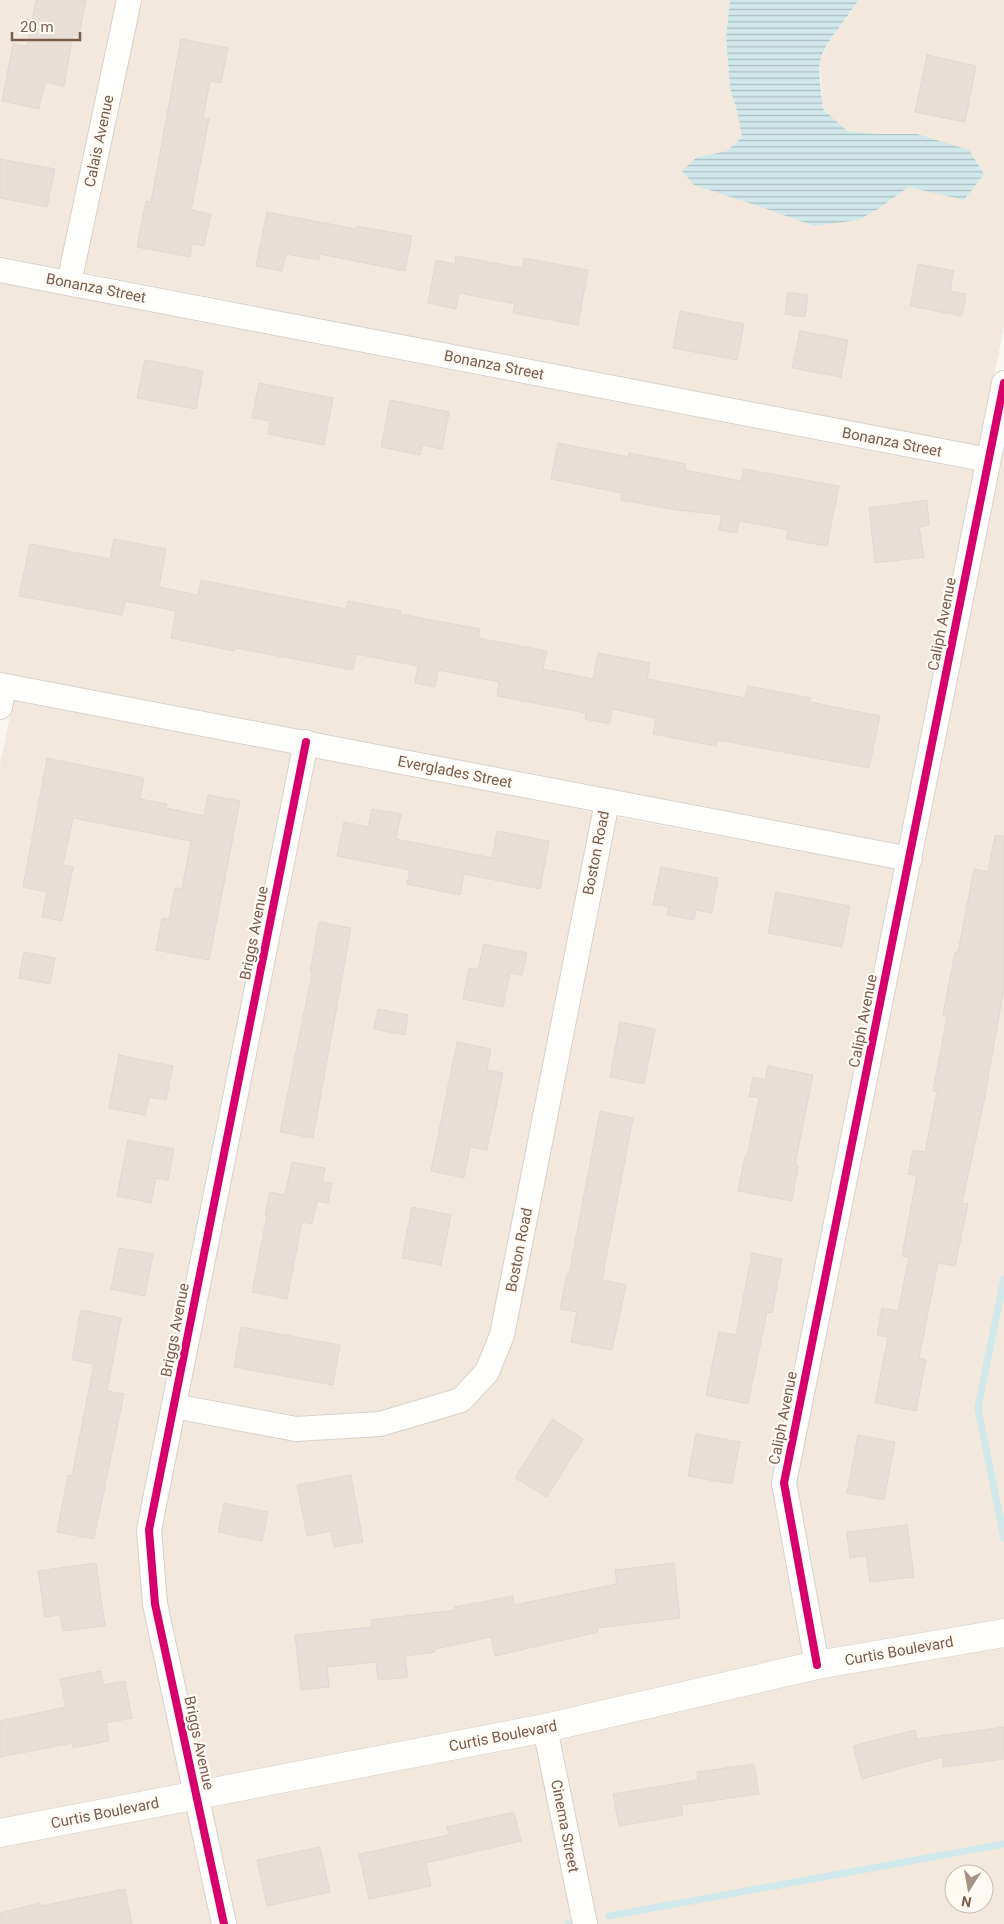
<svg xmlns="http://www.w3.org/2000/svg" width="1004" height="1924" viewBox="0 0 1004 1924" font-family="Roboto,sans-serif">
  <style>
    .residential { fill: #f2e8de; fill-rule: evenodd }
    .water { fill: url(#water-rules) }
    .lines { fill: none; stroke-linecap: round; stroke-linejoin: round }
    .stream { stroke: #d0e8ea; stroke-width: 7 }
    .building { fill: #e6ded7; stroke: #e2d8d2 }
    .minor-casing { stroke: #d7d1cb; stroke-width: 26 }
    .tertiary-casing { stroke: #d7d1cb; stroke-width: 29 }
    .minor { stroke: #fefefd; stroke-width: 24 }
    .tertiary { stroke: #fefefd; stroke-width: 28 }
    .cycleway-casing { stroke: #fffaf3; stroke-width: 11 }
    .cycleway { stroke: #d6006c; stroke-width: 8 }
    .labels { text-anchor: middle; stroke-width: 4.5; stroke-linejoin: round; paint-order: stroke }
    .street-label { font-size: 15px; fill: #7a5c4d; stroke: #fffaf3 }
  </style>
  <defs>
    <pattern id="water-rules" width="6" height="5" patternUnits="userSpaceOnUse" patternTransform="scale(1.25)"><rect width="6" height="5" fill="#d0e8ea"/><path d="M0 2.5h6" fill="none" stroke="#aebfc0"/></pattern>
  </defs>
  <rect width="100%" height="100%" fill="#f9f5f0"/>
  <!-- residential -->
  <path class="residential" d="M0,0h117l-57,268 -60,-12z
    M140,0h590l-4,37 4,51 7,23 5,26 -15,14 -30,6 58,48 59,21 64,-17 31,-22 23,4 -54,-57 -31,-3 -24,-22 -3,-47 12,-26 19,-23 7,-13h146v326l-24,120 -897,-174z
    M0,283l974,188 -73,373 -901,-172z
    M1004,441v1179l-178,31 -30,-168 123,-610z
    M13,701l279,52 -154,775 6,80 38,177 -182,35v-1055z
    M314,757l279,55 -102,520 -13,33 -22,23 -78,23 -81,5 -109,-21z
    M615,817l281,52 -123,612 31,174 -261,61 -337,64 -39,-178 -6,-72 22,-109 111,20 86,-4 84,-25 31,-31 19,-43z
    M1004,1646v278h-407l-38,-186 260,-60zM954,1874h30v30h-30z
    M536,1743l37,181h-337l-25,-118z
    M187,1810l25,114h-212v-78z"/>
  <!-- water -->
  <path class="water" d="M730,0h128c-10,19 -34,42 -38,62 -2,11 2,36 3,47l24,22 31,3h39l52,16 15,24 -20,26 -55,-13 -31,22 -19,11 -45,6 -59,-21 -61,-20 -12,-14 15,-14 30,-6 15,-14 -5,-26 -7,-23 -4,-51z"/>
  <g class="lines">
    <!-- stream -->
    <path class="stream" d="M1004,1279l-26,129 26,130
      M609,1916l395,-72
      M568,1924h1"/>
  </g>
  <!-- building -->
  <path class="building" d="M36,0h50l-7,36 -6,-1 -9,51 -19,-4 -6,27 -37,-8 11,-57 14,2z
    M181,39l47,9 -7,35 -11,-2 -7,37 6,1 -18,91 20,4 -7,32 -12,-2 -2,13 -53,-10 9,-46 5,1z
    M927,55l49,11 -11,56 -50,-10z
    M0,159l55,10 -8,38 -47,-9z
    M267,212l89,17 1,-3 55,10 -7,35 -85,-17 -1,6 -33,-6 -4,17 -26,-5z
    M456,256l66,12 2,-10 64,12 -10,55 -65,-12 2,-9 -56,-11 -3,16 -28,-6 8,-43 19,4z
    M918,264l36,7 -4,20 16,3 -4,22 -52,-10z
    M788,292l20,3 -3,22 -20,-3z
    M680,311l64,13 -7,36 -64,-12z
    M800,331l48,9 -7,37 -49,-9z
    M145,360l58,11 -7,38 -59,-11z
    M259,383l74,15 -9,47 -56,-11 2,-13 -18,-3z
    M390,400l59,12 -7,37 -20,-4 -2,10 -39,-8z
    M558,443l71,14v-4l57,11 -1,6 56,11 3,-12 95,17 -12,60 -41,-7 2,-9 -49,-9 -2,12 -18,-3 3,-15 -45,-5 -56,-10 1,-7 -71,-14z
    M927,500l2,25 -10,2 5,30 -49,6 -6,-55z
    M114,539l52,10 -7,38 39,8 3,-15 145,29 2,-8 53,10 -1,3 80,15 -2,9 69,13 -4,18 50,10 5,-26 52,10 -3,16 98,19 3,-12 63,12 -1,4 70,14 -11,52 -151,-28 -2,6 -63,-12 3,-16 -44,-9 -2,15 -25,-5 1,-6 -89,-17 2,-14 -61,-12 -3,17 -20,-4 3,-17 -62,-12 -3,16 -118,-22 -1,3 -63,-13 5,-27 -51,-10 -3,14 -103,-19 11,-52 80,15z
    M47,758l97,20 -4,21 27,5 -1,4 38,8 4,-21 32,6 -31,159 -53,-10 6,-32 7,1 6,-31 7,1 9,-48 -118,-23 -10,47 10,2 -11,54 -20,-4 5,-25 -24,-5z
    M372,809l29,5 -5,25 96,19 5,-27 52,10 -9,48 -76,-15 -4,21 -53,-11 3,-14 -73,-14 7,-34 24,5z
    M995,835l9,1v152l-20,113 -22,102 6,1 -13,62 -17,-3 -19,95 7,2 -10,51 -41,-8 13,-66 -11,-2 5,-27 16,3 11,-54 -7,-1 15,-81 -9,-1 5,-24 12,2 12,-60 -4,-1 14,-75 -4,-1 12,-63h3l16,-83 14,3z
    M661,867l57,11 -6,35 -16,-3 -2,10 -27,-5 2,-8 -16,-3z
    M776,892l74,14 -8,41 -74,-14z
    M319,922l32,6 -38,210 -33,-6 32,-159 -2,-1z
    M484,944l43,9 -5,22 -12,-2 -7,34 -40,-8 6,-31 9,2z
    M24,952l31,6 -5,26 -31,-6z
    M378,1009l30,6 -3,20 -31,-6z
    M620,1022l35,7 -11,55 -34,-7z
    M457,1042l34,7 -4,21 16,3 -16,77 -17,-3 -6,31 -33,-7z
    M119,1055l54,11 -7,34 -17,-3 -4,18 -36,-7z
    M768,1066l45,9 -18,90 3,1 -6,35 -54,-10 7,-35 2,1 12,-59 -10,-2 4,-19 12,3z
    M600,1111l33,7 -31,162 24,5 -14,65 -41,-8 6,-30 -17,-3 7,-36 2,1z
    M128,1140l46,9 -6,31 -12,-2 -5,25 -34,-7z
    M292,1162l33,6 -3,14 10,1 -4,20 -11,-2 -5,23 -10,-2 -15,77 -35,-7 15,-77h-2l5,-23 15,3z
    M412,1207l39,8 -10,50 -39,-7z
    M119,1248l34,6 -8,42 -34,-7z
    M752,1253l30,6 -10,54 -5,-1 -19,92 -42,-9 13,-63 17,3z
    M81,1310l40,8 -14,73 17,3 -30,145 -37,-7 11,-57 4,1 22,-112 -22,-4z
    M241,1327l99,18 -7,40 -99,-18z
    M552,1419l31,20 -36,58 -32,-19z
    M696,1434l44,8 -8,42 -44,-8z
    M858,1435l37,7 -11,58 -37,-7z
    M351,1475l12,67 -29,5 -3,-16 -24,5 -10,-51z
    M224,1503l44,9 -6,29 -44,-9z
    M907,1525l7,52 -44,5 -4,-26 -16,2 -3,-26z
    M96,1563l9,63 -42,5 -3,-16 -15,2 -7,-46z
    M674,1563l6,55 -83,10 1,4 -103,24 -4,-19 -56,12v3l-30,4 3,21 -30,3 -2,-18 -49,5 2,20 -28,3 -6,-55 77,-8 -1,-7 85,-10 -1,-3 58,-11 1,9 103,-21 -2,-14z
    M101,1671l2,14 22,-4 7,37 -26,5 3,18 -36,7 -1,-5 -72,14v-36l66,-14 -6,-28z
    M1004,1727v32l-61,8 -1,-10 -80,22 -9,-33 62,-16 2,9z
    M754,1764l5,30 -78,11 2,10 -64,11 -6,-32 85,-14 -1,-8z
    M514,1812l7,29 -95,22 5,23 -62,13 -10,-45 90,-19 -2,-8z
    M320,1847l10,45 -63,14 -10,-46z
    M125,1889l7,35h-132v-11l40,-10 1,3z"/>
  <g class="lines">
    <defs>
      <path id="minor" d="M0,270l988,190
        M69,283l60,-283
        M0,685l910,174
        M0,707l4,-21
        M174,1406l122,23 84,-5 81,-24 26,-28 15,-37 105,-533
        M817,1665l-33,-182 220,-1100
        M545,1728l40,196
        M224,1924l-69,-320 -6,-74 157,-788"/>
      <path id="tertiary" d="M0,1833l545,-105 272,-63 187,-32"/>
    </defs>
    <!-- minor casing -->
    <use href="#minor" class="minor-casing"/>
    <!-- tertiary casing -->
    <use href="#tertiary" class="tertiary-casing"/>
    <!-- minor -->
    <use href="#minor" class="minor"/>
    <!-- tertiary -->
    <use href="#tertiary" class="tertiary"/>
    <defs>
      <path id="cycleway" d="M817,1665l-33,-182 220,-1100
        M224,1924l-69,-320 -6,-74 157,-788"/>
    </defs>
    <!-- cycleway casing -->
    <use href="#cycleway" class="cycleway-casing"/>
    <!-- cycleway -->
    <use href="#cycleway" class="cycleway"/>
  </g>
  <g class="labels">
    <!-- street labels -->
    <g class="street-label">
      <text transform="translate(99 141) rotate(-78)" y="5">Calais Avenue</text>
      <text transform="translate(96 288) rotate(11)" y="5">Bonanza Street</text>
      <text transform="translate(494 365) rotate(11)" y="5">Bonanza Street</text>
      <text transform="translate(892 442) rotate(11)" y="5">Bonanza Street</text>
      <text transform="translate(942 624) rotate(-79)" y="5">Caliph Avenue</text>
      <text transform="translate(455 772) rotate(11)" y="5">Everglades Street</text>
      <text transform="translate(596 853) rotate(-79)" y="5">Boston Road</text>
      <text transform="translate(254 933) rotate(-79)" y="5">Briggs Avenue</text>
      <text transform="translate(863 1021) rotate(-79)" y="5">Caliph Avenue</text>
      <text transform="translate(519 1250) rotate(-79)" y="5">Boston Road</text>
      <text transform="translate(175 1330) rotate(-79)" y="5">Briggs Avenue</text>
      <text transform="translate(783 1418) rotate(-79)" y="5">Caliph Avenue</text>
      <text transform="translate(899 1651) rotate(-10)" y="5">Curtis Boulevard</text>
      <text transform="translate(503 1736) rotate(-11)" y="5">Curtis Boulevard</text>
      <text transform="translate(199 1743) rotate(78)" y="5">Briggs Avenue</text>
      <text transform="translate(105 1813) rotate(-11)" y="5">Curtis Boulevard</text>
      <text transform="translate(565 1826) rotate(79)" y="5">Cinema Street</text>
    </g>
  </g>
  <!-- north arrow -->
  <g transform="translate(969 1889) rotate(191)"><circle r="24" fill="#fffaf3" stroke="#cabbb1"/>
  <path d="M0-4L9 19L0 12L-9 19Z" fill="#a69286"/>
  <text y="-8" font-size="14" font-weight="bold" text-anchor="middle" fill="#7a5c4d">N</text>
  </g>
  <!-- scale -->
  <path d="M12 32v8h68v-8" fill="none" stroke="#7a5c4d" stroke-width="2.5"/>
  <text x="20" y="32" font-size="15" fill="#7a5c4d" stroke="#fffaf3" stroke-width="4" paint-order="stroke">20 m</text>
</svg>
